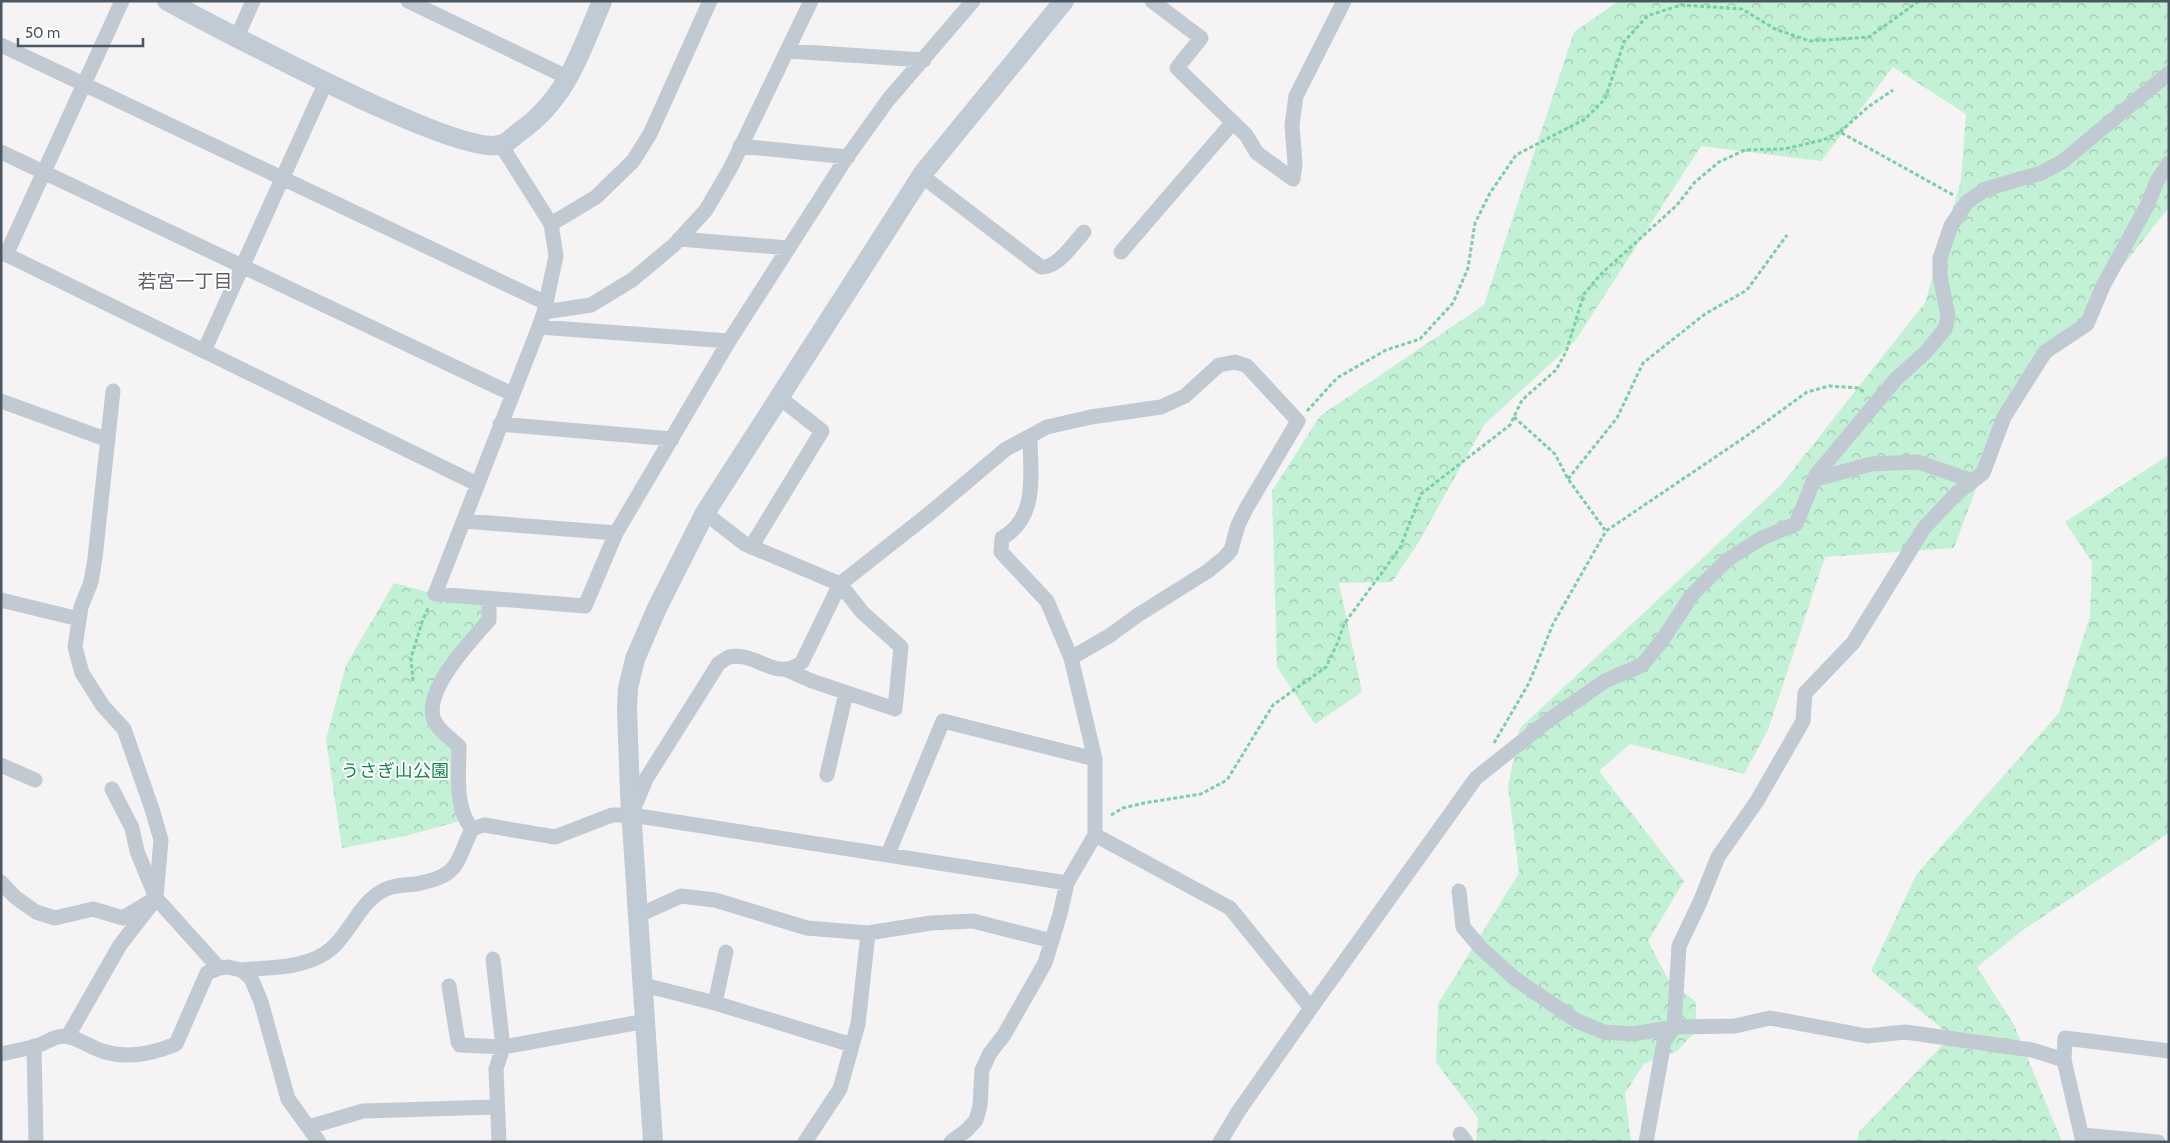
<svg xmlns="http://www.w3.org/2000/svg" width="2170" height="1143" viewBox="0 0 2170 1143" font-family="Cabin,'Noto Sans JP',sans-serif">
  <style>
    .forest { fill: url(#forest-crowns) }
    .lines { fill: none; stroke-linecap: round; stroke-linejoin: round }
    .path { stroke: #7ad0a6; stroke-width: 3; stroke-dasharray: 4 2.5; stroke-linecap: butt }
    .street { stroke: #c1cad2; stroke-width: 15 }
    .secondary { stroke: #c1cbd6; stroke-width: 20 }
    .labels { text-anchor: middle; stroke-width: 4; stroke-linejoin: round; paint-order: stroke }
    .park-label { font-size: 18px; fill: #17864f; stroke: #fff }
    .neighbourhood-label { font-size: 19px; fill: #5f6368; stroke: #fff }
  </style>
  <defs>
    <pattern id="forest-crowns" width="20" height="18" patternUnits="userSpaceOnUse" patternTransform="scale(1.25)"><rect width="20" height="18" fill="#c3f1d5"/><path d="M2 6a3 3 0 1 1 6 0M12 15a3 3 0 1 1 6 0" fill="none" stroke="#a0c6b0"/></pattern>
  </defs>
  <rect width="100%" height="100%" fill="#f5f3f3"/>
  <!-- forest -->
  <path class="forest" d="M1619,1h550v206l-168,215 -47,126 -129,9 -57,173 -24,44 -114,-30 -31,27 85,110 -36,60 21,40 27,21v29l-19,20 -33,13 -19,29 6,49h-155l2,-24 -42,-56 2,-58 81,-131 -11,-87 12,-58 261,-243 144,-182 36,-122 5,-67 -73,-47 -72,94 -120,-15 -126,195 -91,84 -66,118 -26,39 -53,1 23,109 -47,32 -38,-57 -5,-176 48,-75 164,-111 90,-273z
    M2169,455v378l-146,97 -46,37 37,58 48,117h-205l2,-10 92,-96 -80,-65 45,-96 143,-162 31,-96 2,-55 -27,-40z
    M394,583l41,11 54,4v22l-55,76 -1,21 26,29 5,74 -59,16 -63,12 -16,-109 20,-74z"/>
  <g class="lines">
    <!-- path -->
    <path class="path" d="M1840,132l28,-25 25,-17
      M1307,411l30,-33 49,-28 34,-11 33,-36 15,-35 7,-45 15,-30 26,-38 69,-36 20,-20 19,-57 23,-26 34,-11 61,4 33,20 35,12 59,-4 50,-36
      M1514,417l41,37 13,25 37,51
      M1568,479l49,-61 26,-55 62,-49 42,-24 40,-55
      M413,681l-2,-23 11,-36 7,-16
      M1494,743l35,-60 24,-59 53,-93 139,-94 62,-45 22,-6 30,2 6,5
      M1111,815l12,-7 21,-5 57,-9 26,-14 46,-75 53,-38 12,-25 6,-18 56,-76 21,-54 89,-69 12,-25 34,-30 10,-18 18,-58 17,-20 76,-69 18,-23 24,-20 26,-12 39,-1 39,-9 17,-8 115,64"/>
    <!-- street -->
    <path class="street" d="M408,1l161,77
      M1152,1l49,37 -24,30 69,67 11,18 36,26 2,-15 -3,-39 4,-29 48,-95
      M237,37l16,-36
      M1,45l545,258
      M788,51l136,9
      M501,145l50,79 5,32 -12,56 -5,15 -104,267 150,12 31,-73 113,-192 116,-181 43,-60 85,-99
      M740,146l108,11
      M1,152l511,242
      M922,176l119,91c17,1 32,-23 43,-35
      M551,224l45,-27 37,-36 17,-27 60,-133
      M679,239l110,9
      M1,252l476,232
      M1121,252l112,-130
      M6,255l116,-254
      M544,312l47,-7 41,-25 42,-35 32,-35 25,-43 80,-166
      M539,327l190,14
      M204,351l122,-269
      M1,401l107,39
      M500,424l172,15
      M1813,480l58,-16 47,-2 55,19
      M705,513l40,31 95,40 22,28 39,35 -6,62 -83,-28 -25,-11
      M464,521l152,12
      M751,547l71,-116 -42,-33
      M1,600l78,19
      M1,765l34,15
      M827,775l19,-82
      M112,789l20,39 5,23 19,47 63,70
      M633,810l13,-31 73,-116c3,-1 7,-5 10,-6 28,-6 47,26 73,5l38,-78 90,-71 76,-64 41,-22 44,-10 70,-10 24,-11 34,-31 16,-3 12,4 51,55 -51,86 -9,18 -7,25 -6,7 -17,14 -70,44 -29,21 -38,22
      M472,829c-18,-22 -13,-56 -13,-83 -9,-8 -23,-17 -26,-29 -7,-30 38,-76 56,-97v-22
      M1095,835l135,73 81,100
      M888,854l55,-133 152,38
      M1,882l14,15 21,15 19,6 38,-9 30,9 33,-20 5,-58 -9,-31 -28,-80 -21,-23 -21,-33 -7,-26 6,-40 10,-25 4,-24 18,-167
      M1459,891l4,36 18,21 33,30 63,43 27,11 29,2 41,-7 61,-1 35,-8 97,18 38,-4 127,18 32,10
      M639,915l42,-19 34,4 92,28 61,5 63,-10 42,-2 79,20
      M241,970c29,-3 68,-1 91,-22 20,-18 28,-47 54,-59 9,-4 21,-4 30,-5 44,-8 39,-20 56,-55l12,-4 71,12 57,-22h20l435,68
      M644,985l71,18 137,42
      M449,986l9,56 2,3 43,2 -10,-88
      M715,1003l11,-51
      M68,1036l52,-91 31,-40
      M34,1046l2,96
      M1,1054c13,-3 26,-5 38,-9 9,-3 15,-9 26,-9 10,1 22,9 32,13 26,11 55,5 79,-5l31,-71 12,-5 9,-1 13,3 10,8 10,24 27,97 31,43
      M309,1127l54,-16 134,-4
      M1460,1134l6,8
      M2082,1135l76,7
      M499,1142l-3,-73 7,-22 143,-26
      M805,1142l35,-53 18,-65 10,-91
      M951,1142l16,-12 9,-10 4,-14 2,-36 8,-17 14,-18 41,-72 15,-49 7,-31 28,-48v-76l-24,-101 -24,-57 -46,-49 1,-14c37,-21 28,-65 28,-102
      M1220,1142l18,-30 73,-104 165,-230 73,-58 56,-39 37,-16 21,-26 29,-44 35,-35 35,-22 34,-14 20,-49 80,-96 30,-27 19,-23 3,-13 -8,-40v-18l11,-32 16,-24 19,-13 55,-16 21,-11 107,-89
      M1646,1142l18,-100 10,-15 5,-81 21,-44 18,-45 39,-56 46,-80 2,-28 48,-50 71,-115 33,-35 26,-20 21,-56 41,-65 42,-28 16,-38 45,-82 9,-23 12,-18
      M2083,1142l-19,-82 1,-22 104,13"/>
    <!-- secondary -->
    <path class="secondary" d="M167,1c48,25 297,160 336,143 5,-2 10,-7 15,-11 49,-34 62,-80 84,-132
      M653,1142l-23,-348 -3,-84 1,-22 7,-29 22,-51 48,-95 219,-341 140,-171"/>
  </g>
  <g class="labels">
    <!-- park labels -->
    <g class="park-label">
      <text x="395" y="777">うさぎ山公園</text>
    </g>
    <!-- neighbourhood labels -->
    <g class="neighbourhood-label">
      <text x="185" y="288">若宮一丁目</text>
    </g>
  </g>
  <!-- border -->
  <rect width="2170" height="1143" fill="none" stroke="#4a5661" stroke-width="5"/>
  <!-- scale -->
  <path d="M18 38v8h125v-8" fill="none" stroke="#4a5661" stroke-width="2.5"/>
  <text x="25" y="38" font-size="15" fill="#4a5661" stroke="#ffffff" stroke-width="4" paint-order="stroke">50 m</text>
</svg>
